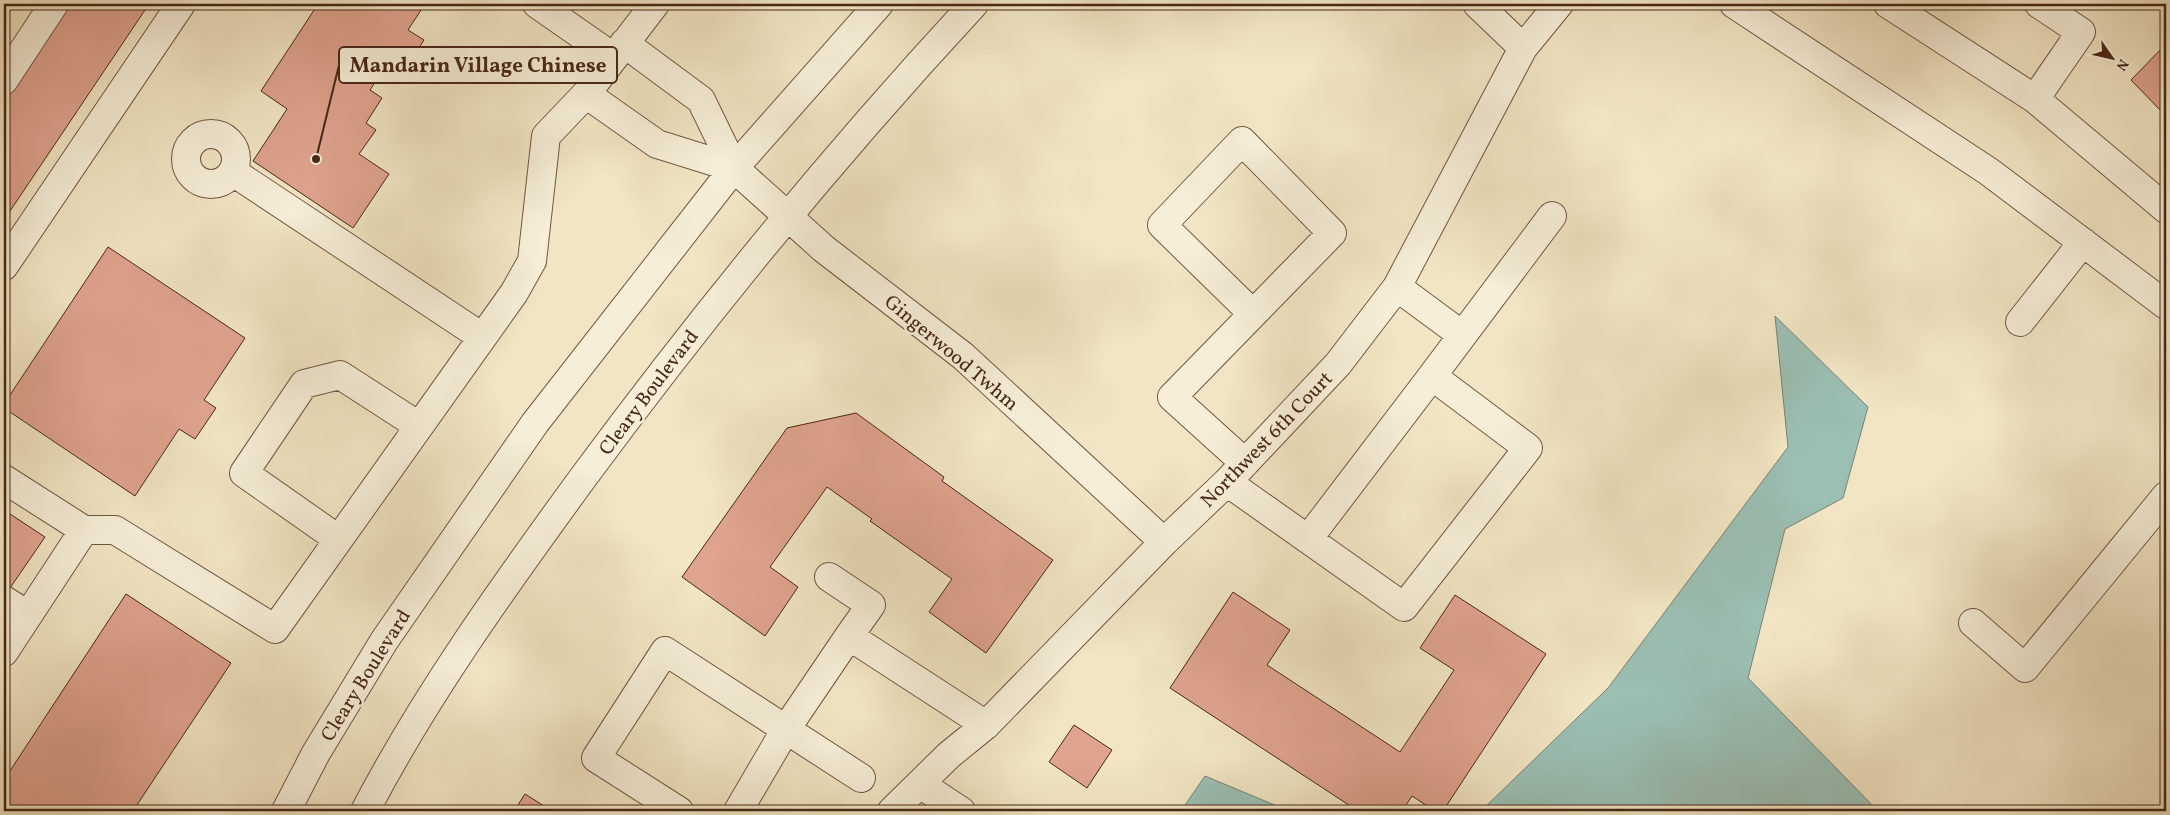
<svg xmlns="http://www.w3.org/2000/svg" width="2170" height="815" viewBox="0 0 2170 815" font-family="Vollkorn,serif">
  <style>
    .water { fill: #9bbfb3; stroke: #7a8275 }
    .building { fill: #dfa38e; stroke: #482718 }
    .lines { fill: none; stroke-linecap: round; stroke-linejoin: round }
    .minor-casing { stroke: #725643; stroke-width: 30 }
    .minor { stroke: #f6eed8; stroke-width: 28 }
    .labels { text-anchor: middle; stroke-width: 5; stroke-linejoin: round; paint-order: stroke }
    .street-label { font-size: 20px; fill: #482718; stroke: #f6eed8 }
    .leader { fill: none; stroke: #482718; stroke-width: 2 }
    .callout-dot { fill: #482718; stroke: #f6eed8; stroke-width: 2 }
    .callout { fill: #f6eed8; stroke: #482718; stroke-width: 2 }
    .callout-label { font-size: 21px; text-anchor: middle; font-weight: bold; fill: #482718 }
  </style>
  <rect width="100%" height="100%" fill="#f1e5c3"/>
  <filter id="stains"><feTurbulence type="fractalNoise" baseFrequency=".004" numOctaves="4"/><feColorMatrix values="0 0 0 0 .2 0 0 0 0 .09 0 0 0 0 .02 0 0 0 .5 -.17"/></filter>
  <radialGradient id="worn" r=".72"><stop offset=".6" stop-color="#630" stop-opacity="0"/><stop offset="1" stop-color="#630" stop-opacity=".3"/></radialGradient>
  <!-- water -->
  <path class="water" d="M1775,316l93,91 -25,91 -58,31 -37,149 130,133h-397l127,-123 180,-241z
    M1205,776l84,35h-108z"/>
  <!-- building -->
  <path class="building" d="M68,4h81l-145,216v-121z
    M318,4h107l-17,26 16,10 -16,25 -15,-10 -23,35 12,8 -16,25 10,7 -17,24 30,20 -36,54 -100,-67 34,-52 -26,-18z
    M2166,44v72l-35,-36z
    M108,247l137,91 -41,62 12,8 -21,31 -16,-10 -44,67 -131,-88v-4z
    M856,413l88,64 -2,4 111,79 -67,93 -57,-41 23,-33 -82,-58 2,-2 -45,-32 -57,80 28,20 -33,49 -83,-59 105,-149z
    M4,510l41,27 -35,51 -6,-5z
    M1233,592l57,38 -23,35 133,87 54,-82 -34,-22 35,-53 91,59 -103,157h-8l-23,-15 -10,15h-44l-188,-123z
    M126,594l105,69 -98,148h-129v-31z
    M1074,725l38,25 -25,38 -38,-26z
    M525,794l27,17h-38z"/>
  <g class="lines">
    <defs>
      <path id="minor" d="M537,4l76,53
        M1477,4l46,44
        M1734,4l254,167 178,134
        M1888,4l147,95 131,110
        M624,43l77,57 33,68 90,81 139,107 201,186
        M4,80l50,-76
        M586,94l71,50 77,24
        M2035,99l46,-67 -42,-28
        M186 159a25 25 0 1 1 50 0a25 25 0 1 1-50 0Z
        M233,172l249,165
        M4,266l177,-262
        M1397,287l65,48
        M2020,322l63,-80
        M1245,463l-73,-66 160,-164 -90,-92 -80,84 91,89
        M4,479l80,51h31l160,99 239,-336 18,-32 14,-125 40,-42 69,-90
        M1227,482l177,125 124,-159 -96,-72 120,-160
        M338,539l-94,-66 60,-89 36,-9 79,51
        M1308,539l124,-163
        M829,577l42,28 -22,31
        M4,600l24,15
        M1973,623l52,45 141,-172
        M4,652l80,-122
        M920,784l41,27
        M286,811l30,-58 68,-112 151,-218 199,-255 145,-164
        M365,811c61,-117 139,-225 217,-332 122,-165 252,-324 392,-475
        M679,811l-83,-53 69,-107 196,127
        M738,811l48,-82 63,-93 137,89
        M892,811l57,-56 37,-30 178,-183 63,-60 111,-118 59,-77 126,-239 36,-44"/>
    </defs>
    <!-- minor casing -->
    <use href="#minor" class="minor-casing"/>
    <!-- minor -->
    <use href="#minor" class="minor"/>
  </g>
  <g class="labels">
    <!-- street labels -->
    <g class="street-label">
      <text transform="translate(952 352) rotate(40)" y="7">Gingerwood Twhm</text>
      <text transform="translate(648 392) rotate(-53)" y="7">Cleary Boulevard</text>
      <text transform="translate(1266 439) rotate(-46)" y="7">Northwest 6th Court</text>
      <text transform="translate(365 675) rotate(-58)" y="7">Cleary Boulevard</text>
    </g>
  </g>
  <!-- callouts -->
  <path class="leader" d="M316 159L339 65"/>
  <circle class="callout-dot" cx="316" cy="159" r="5"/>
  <rect class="callout" x="339" y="47" width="278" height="36" rx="5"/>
  <g class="callout-label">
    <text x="478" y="72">Mandarin Village Chinese</text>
  </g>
  <!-- margin -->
  <rect width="2170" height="815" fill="none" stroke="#f1e5c3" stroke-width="20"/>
  <rect x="5" y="5" width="2160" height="805" fill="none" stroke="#482718" stroke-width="2.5"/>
  <rect x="10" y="10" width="2150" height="795" fill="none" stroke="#482718"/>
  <!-- north arrow -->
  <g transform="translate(2112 58) rotate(124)" stroke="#f6eed8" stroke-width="4" paint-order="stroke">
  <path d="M0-4L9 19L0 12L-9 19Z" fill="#482718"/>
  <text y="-8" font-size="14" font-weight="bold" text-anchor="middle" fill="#482718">N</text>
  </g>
  <rect width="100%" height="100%" filter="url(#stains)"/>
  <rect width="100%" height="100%" fill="url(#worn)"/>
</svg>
